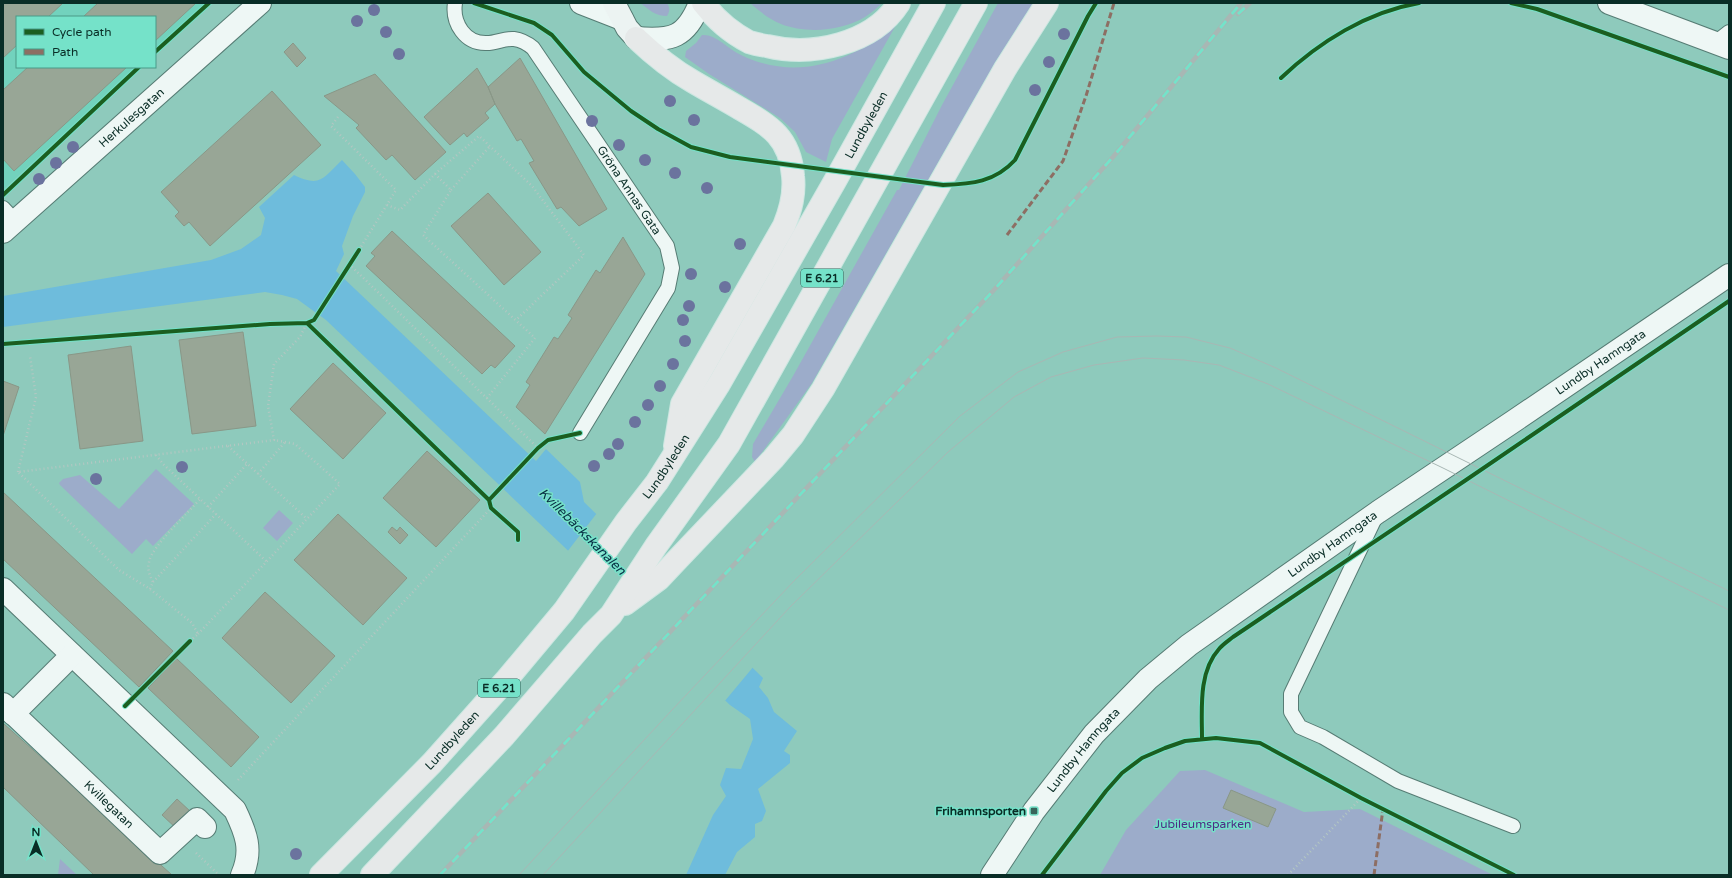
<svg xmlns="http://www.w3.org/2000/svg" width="1732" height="878" viewBox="0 0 1732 878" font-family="'Varela Round',sans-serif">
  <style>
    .built { fill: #72d2bd }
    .green { fill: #9cacca }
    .water { fill: #6ebcdc }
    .pier { fill: #8ecabc }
    .building { fill: #98a696; stroke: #899787 }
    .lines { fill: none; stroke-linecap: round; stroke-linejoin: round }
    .service-casing { stroke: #567c74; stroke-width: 16 }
    .minor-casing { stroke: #567c74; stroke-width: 24 }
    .secondary-casing { stroke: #567c74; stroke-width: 24 }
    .motorway-casing { stroke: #cce7e1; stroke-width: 24 }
    .path { stroke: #b4c7c2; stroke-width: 2.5; stroke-dasharray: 1 3; stroke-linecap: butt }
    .service { stroke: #eef7f5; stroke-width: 14 }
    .minor { stroke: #eef7f5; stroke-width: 22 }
    .secondary { stroke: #ecf3f2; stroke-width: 22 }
    .motorway { stroke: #e6e9e9; stroke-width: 22 }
    .tram { stroke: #a8b7b4; stroke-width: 1 }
    .rail-casing { stroke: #a8b7b4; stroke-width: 4.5 }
    .rail { stroke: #75e2c9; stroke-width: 3; stroke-dasharray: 9; stroke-linecap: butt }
    .quiet { stroke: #8d6e63; stroke-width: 3; stroke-dasharray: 6 3; stroke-linecap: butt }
    .cycleway-casing { stroke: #75e2c9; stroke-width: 6 }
    .cycleway { stroke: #1b5e20; stroke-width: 4 }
    .tree { fill: #6b739e }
    .poi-dot { fill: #38645a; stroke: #75e2c9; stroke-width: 1.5 }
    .labels { text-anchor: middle; stroke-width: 3; stroke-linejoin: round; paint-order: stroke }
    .shield { fill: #75e2c9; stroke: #296357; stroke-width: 1 }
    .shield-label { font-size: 11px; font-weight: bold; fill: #092d26 }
    .street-label { font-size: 12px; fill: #092d26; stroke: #75e2c9 }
    .poi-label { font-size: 12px; font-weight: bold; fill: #092d26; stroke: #75e2c9; text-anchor: end }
    .park-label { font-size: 12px; fill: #4f2c85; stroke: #75e2c9 }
    .water-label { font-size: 13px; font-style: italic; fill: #062d42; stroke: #75e2c9 }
  </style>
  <rect width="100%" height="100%" fill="#8ecabc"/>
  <!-- built -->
  <path class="built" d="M3,3h202l-50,46v-32h-138v50h119l-133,123z"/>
  <!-- green -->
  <path class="green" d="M640,3h27c3,5 3,8 0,13 -12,0 -17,-6 -27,-13z
    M750,3h132c-5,5 -11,10 -17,14 -23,14 -59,17 -84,7 -12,-5 -22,-13 -31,-21z
    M998,3h35l-37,58 -184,322 -57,79 -3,-5 1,-13 40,-68 104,-186h2l43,-85z
    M896,25l-64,114 -6,23 -20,-10 -11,-20 -15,-14 -71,-44 -24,-17 1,-6 10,-8 6,-8c14,-1 26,14 39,20 56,27 109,7 155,-30z
    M156,469l38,35 -41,42 -7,-7 -14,15 -72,-69 -1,-2 4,-4 17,-4 39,34z
    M279,510l14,13 -16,18 -14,-13z
    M1205,770l99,42 56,-3 133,66h-393l26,-45 54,-59z
    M60,859l17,16h-19z"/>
  <!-- water -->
  <path class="water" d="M342,160l13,14 10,13v5l-12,24 -11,30 2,8 -8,17 200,190 10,-12 34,33 4,20 179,176 -4,9 9,11 6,14 23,19 -13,20 6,4v8l-32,26 8,22 -4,10 -7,3v13l-18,15 -12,23h-39l27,-60 13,-19 -6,-11 6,-17 15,1 12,-30 -3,-20 -20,-14 -404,-385 -29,-21 -15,-4 -17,-3 -262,35v-31l208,-36 30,-11 20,-14 4,-17 -6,-11 35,-32c27,13 29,3 48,-15z"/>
  <!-- pier -->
  <path class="pier" d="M597,513l157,153 -30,36 -157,-150z"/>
  <!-- building -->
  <path class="building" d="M3,3h60l-15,14h-31v28l-14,13z
    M98,3h98l-41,38v-24h-72z
    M293,43l13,15 -9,9 -13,-15z
    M520,58l87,151 -28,17 -18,-19 -4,2 -28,-46 5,-2 -13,-22 -4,2 -22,-37 -7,-17z
    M28,67h99l-113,104 -11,-12v-69z
    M477,68l11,19 7,17 -10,9 4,5 -22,19 -3,-4 -14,12 -26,-28z
    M375,74l71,78 -31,28 -23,-25 -6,5 -30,-32 3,-3 -35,-29z
    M272,91l49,54 -111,101 -21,-24 -5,4 -9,-10 4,-4 -18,-20z
    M488,193l53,59 -37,33 -53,-59z
    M392,231l123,115 -20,22 -4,-3 -9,9 -116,-108 9,-10 -4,-3z
    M623,237l22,37 -100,160 -29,-27 14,-22 -4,-3 28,-45 4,2 14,-21 -4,-3 28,-45 4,3z
    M243,332l13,94 -64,8 -13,-94z
    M131,346l12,95 -63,8 -12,-94z
    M333,363l53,50 -43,46 -53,-50z
    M3,381l16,6 -16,49z
    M427,451l53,49 -44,47 -53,-49z
    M3,492l170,159 -34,36 -136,-128z
    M338,514l69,64 -44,47 -69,-65z
    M392,527l5,4 3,-4 8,8 -8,9 -12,-12z
    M265,592l70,64 -44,47 -69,-65z
    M176,658l83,79 -28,30 -83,-79z
    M3,723l169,152h-78l-91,-88z
    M1231,790l45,19 -8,18 -45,-19z
    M177,799l14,13 -14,17 -15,-14z"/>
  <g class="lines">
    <defs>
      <g id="service">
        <path id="s1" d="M455,3c-3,20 10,41 32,40 9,0 18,-5 27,-4 8,1 13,4 19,9l134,198 5,22 -4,20 -88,145"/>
        <path d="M1715,43l14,-11"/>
        <path d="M3,208l12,13"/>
        <path d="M1376,516l-85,178v18l9,15 23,10 75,44 115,45"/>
      </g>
      <g id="minor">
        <path d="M581,3l41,16"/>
        <path d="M1609,3l120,45"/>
        <path d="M636,38c36,3 50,0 64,-35"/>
        <path id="s2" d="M3,232l257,-229"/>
        <path d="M3,589l232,221c11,23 18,40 7,65"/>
        <path id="s3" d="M3,704l157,149 37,-34 8,8"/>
        <path d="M13,714l59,-59"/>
        <path id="s4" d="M992,875l42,-64 60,-77 54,-55 41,-34 189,-133 136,-91 215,-146"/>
      </g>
      <path id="secondary" d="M614,3l13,25 9,10"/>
      <g id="motorway">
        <path d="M703,3c13,17 27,29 46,39 6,2 12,3 18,4 45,11 106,-2 132,-43"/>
        <path d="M636,38c18,17 35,31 56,43 15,9 32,18 47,27 31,18 51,29 54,68 2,18 -2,33 -9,50l-102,178 -7,42"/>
        <path d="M625,604l34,-25 16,-17 98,-103 20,-24 30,-46 182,-320 42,-66"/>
        <path id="s5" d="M321,875l111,-112 75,-84 57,-68 62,-89 31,-40 62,-98 116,-203 99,-178"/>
        <path d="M372,875l132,-139 88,-102 19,-19 45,-69 73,-102 247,-441"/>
      </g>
    </defs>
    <!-- service casing -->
    <use href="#service" class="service-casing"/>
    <!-- minor casing -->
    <use href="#minor" class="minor-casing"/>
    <!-- secondary casing -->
    <use href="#secondary" class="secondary-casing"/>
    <!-- motorway casing -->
    <use href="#motorway" class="motorway-casing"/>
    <!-- path -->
    <path class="path" d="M338,117l-7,9 65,64 -37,60
      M435,174l44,-38 53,50 52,69 -68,65
      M451,190l39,-44
      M387,205l13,5 35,-36 16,16 -28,45 112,103 -48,60
      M349,264l189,184
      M228,446l79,73
      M156,455l8,10 103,97
      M18,472l18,-75 -6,-41
      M258,474l27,-32
      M208,507l39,-43
      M153,582l63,-68
      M150,589l3,-7c-3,-6 -6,-12 -4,-20 3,-16 39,-49 51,-63
      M198,634l142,-150 -45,-40 -21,-4
      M190,641l8,-7 -6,-11 -42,-34 -31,-19 -101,-98 256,-32 -6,-34 6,-42 26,-27 7,-14
      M238,780l253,-272
      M196,853l21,20
      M1288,875l73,-77"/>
    <!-- service -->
    <use href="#service" class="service"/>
    <!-- minor -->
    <use href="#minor" class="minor"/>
    <!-- secondary -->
    <use href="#secondary" class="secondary"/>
    <!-- motorway -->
    <use href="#motorway" class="motorway"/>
    <!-- tram -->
    <path class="tram" d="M519,875l152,-164 122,-129 167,-166 58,-44 45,-20 54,-15 40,-1 29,1 44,11 46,20 453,223
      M543,875l247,-268 158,-155 66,-55 37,-20 43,-12 49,-7 41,2 35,5 49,19 175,84 286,142"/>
    <defs>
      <path id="rail" d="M1238,14l12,-11
        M440,875l553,-584 120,-134 128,-154"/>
    </defs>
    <!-- rail casing -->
    <use href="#rail" class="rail-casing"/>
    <!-- rail -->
    <use href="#rail" class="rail"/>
    <!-- quiet -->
    <path class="quiet" d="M1007,235l56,-74 23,-65 28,-93
      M1374,875l9,-66"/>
    <defs>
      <path id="cycleway" d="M474,3l60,20 18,12 32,37 47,39 27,18 33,18 39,10 213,28c29,-1 52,-3 72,-25l73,-144 8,-13
        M1511,3l26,6 192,68
        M155,52l54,-49
        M1281,78c38,-36 86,-66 138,-75
        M3,195l136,-128
        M359,250l-45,70 -7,3 182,177 2,8 27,24v8
        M3,344l267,-20 37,-1
        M489,500l49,-52 10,-8 32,-7
        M125,706l65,-65
        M1202,739c0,-29 -4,-67 17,-90 4,-5 9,-8 14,-12l233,-157 263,-179
        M1042,875l64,-84 16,-18 20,-15 23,-10 20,-7 31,-3 44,5 101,55 153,77"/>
    </defs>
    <!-- cycleway casing -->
    <use href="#cycleway" class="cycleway-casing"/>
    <!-- cycleway -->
    <use href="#cycleway" class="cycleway"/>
  </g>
  <!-- trees -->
  <g class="tree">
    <circle cx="374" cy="10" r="6"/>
    <circle cx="357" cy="21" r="6"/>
    <circle cx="386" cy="32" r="6"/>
    <circle cx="1064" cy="34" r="6"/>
    <circle cx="399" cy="54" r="6"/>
    <circle cx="1049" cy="62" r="6"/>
    <circle cx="1035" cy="90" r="6"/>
    <circle cx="670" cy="101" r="6"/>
    <circle cx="694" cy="120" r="6"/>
    <circle cx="592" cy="121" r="6"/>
    <circle cx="619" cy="145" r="6"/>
    <circle cx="73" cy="147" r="6"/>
    <circle cx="645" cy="160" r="6"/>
    <circle cx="56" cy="163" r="6"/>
    <circle cx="675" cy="173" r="6"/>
    <circle cx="39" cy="179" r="6"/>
    <circle cx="707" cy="188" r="6"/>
    <circle cx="740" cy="244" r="6"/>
    <circle cx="691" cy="274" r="6"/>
    <circle cx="725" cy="287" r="6"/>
    <circle cx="689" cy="306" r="6"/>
    <circle cx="683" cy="320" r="6"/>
    <circle cx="685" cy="341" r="6"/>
    <circle cx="673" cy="364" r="6"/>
    <circle cx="660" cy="386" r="6"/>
    <circle cx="648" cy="405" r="6"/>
    <circle cx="635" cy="422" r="6"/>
    <circle cx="618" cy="444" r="6"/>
    <circle cx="609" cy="454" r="6"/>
    <circle cx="594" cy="466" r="6"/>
    <circle cx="182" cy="467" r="6"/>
    <circle cx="96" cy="479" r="6"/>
    <circle cx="296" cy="854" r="6"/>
  </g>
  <!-- markers -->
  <rect class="poi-dot" x="1030" y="807" width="8" height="8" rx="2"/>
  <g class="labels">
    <!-- shield labels -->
    <g class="shield">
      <rect x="801" y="269" width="42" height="18" rx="3"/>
      <rect x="478" y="679" width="42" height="18" rx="3"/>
    </g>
    <g class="shield-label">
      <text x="822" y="282">E 6.21</text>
      <text x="499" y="692">E 6.21</text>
    </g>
    <!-- street labels -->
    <g class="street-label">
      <text dy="4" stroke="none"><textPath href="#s2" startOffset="172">Herkulesgatan</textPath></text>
      <text dy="4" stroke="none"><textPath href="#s5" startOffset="932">Lundbyleden</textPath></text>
      <text dy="4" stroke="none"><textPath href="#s1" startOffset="279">Gröna Annas Gata</textPath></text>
      <text dy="4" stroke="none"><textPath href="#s4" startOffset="804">Lundby Hamngata</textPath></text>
      <text dy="4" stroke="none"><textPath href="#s5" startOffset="536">Lundbyleden</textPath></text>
      <text dy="4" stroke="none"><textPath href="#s4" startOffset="480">Lundby Hamngata</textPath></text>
      <text dy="4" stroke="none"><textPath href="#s5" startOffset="188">Lundbyleden</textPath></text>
      <text dy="4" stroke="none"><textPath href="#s4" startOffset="155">Lundby Hamngata</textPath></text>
      <text dy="4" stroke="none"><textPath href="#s3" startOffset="146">Kvillegatan</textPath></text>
    </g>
    <!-- poi labels -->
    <g class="poi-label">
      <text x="1026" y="815">Frihamnsporten</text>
    </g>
    <!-- park labels -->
    <g class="park-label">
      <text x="1203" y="828">Jubileumsparken</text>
    </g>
    <!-- water labels -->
    <g class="water-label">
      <text transform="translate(583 531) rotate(45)" y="5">Kvillebäckskanalen</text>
    </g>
  </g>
  <!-- border -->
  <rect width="1732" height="878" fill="none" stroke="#092d26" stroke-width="8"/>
  <!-- legend -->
  <rect x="16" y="16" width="140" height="52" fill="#75e2c9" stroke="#4a9a88"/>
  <rect x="24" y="29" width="20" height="6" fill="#1b5e20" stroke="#4a9a88"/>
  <text x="52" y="36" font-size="12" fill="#092d26">Cycle path</text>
  <rect x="24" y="49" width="20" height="6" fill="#8d6e63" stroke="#4a9a88"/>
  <text x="52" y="56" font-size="12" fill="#092d26">Path</text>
  <!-- north arrow -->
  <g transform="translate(36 842)" stroke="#75e2c9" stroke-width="3" paint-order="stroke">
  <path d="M0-3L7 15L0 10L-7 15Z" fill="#092d26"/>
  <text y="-6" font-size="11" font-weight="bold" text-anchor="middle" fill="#092d26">N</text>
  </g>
</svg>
